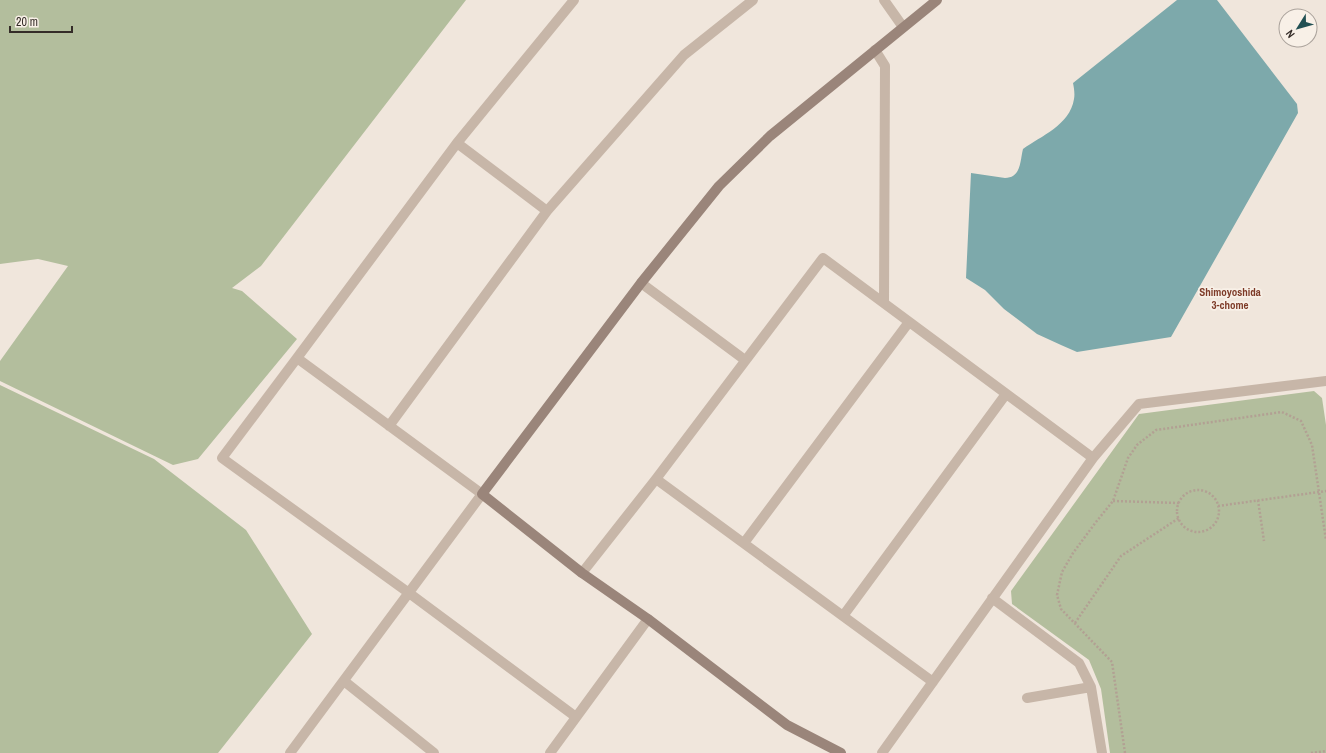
<svg xmlns="http://www.w3.org/2000/svg" width="1326" height="753" viewBox="0 0 1326 753" font-family="'Archivo Narrow',sans-serif">
  <style>
    .green { fill: #b3be9d }
    .water { fill: #7da9ab }
    .lines { fill: none; stroke-linecap: round; stroke-linejoin: round }
    .path { stroke: #b2a093; stroke-width: 2.5; stroke-dasharray: 2 2; stroke-linecap: butt }
    .street { stroke: #c7b6a8; stroke-width: 10 }
    .secondary { stroke: #9a857a; stroke-width: 10 }
    .labels { text-anchor: middle; stroke-width: 3.5; stroke-linejoin: round; paint-order: stroke }
    .neighbourhood-label { font-size: 11px; font-weight: bold; fill: #7d3a27; stroke: #f8f0e7 }
  </style>
  <rect width="100%" height="100%" fill="#f0e6dc"/>
  <!-- green -->
  <path class="green" d="M0,0h466l-205,266 -29,22 10,3 55,48 -99,120 -25,6 -173,-84v-20l68,-95 -30,-7 -38,5z
    M0,385l154,74 92,71 66,104 -94,119h-218z
    M1314,391l8,7 4,27v328h-216l-9,-64 -12,-29 -77,-56 -1,-13 128,-177z"/>
  <!-- water -->
  <path class="water" d="M1177,0h40l80,104 1,9 -127,224 -94,15 -16,-7 -24,-11 -33,-25 -19,-19 -19,-12 5,-105 34,5c16,0 15,-17 18,-29 18,-13 47,-24 51,-50 1,-5 0,-11 -1,-16z"/>
  <g class="lines">
    <!-- path -->
    <path class="path" d="M1177 511a21 21 0 1 1 42 0a21 21 0 1 1-42 0Z
      M1258,500l6,41
      M1113,501l66,2
      M1218,506l108,-15
      M1075,623l46,-67 58,-38
      M1125,753l-13,-91 -51,-53 -4,-14 5,-23 11,-19 23,-31 17,-21 15,-43 9,-13 19,-15 126,-18 19,9 11,24 14,95
      M1311,753l15,-2"/>
    <!-- street -->
    <path class="street" d="M884,0l19,27
      M875,50l10,16 -1,237
      M457,143l90,68 137,-156 69,-55
      M641,283l104,77
      M297,358l-75,100 187,135 167,124
      M389,426l158,-215
      M656,479l277,203
      M744,543l165,-221
      M582,573l74,-94 167,-221 270,200
      M992,598l87,65 12,24 11,66
      M843,616l163,-222
      M344,681l90,72
      M1027,698l64,-11
      M290,753l192,-259 -185,-136 160,-215 117,-143
      M550,753l98,-134
      M882,753l211,-295 46,-54 187,-23"/>
    <!-- secondary -->
    <path class="secondary" d="M841,753l-54,-28 -139,-106 -66,-46 -100,-79 159,-211 78,-97 51,-50 167,-136"/>
  </g>
  <g class="labels">
    <!-- neighbourhood labels -->
    <g class="neighbourhood-label">
      <text x="1230" y="296">Shimoyoshida<tspan x="1230" dy="13">3-chome</tspan></text>
    </g>
  </g>
  <!-- north arrow -->
  <g transform="translate(1298 28) rotate(233)"><circle r="19" fill="#f8f0e7" stroke="#aaa29b"/>
  <path d="M0-3L7 15L0 10L-7 15Z" fill="#215053"/>
  <text y="-6" font-size="11" font-weight="bold" text-anchor="middle" fill="#342c28">N</text>
  </g>
  <!-- scale -->
  <path d="M10 26v6h62v-6" fill="none" stroke="#342c28" stroke-width="2"/>
  <text x="16" y="26" font-size="12" fill="#342c28" stroke="#f8f0e7" stroke-width="3" paint-order="stroke">20 m</text>
</svg>
